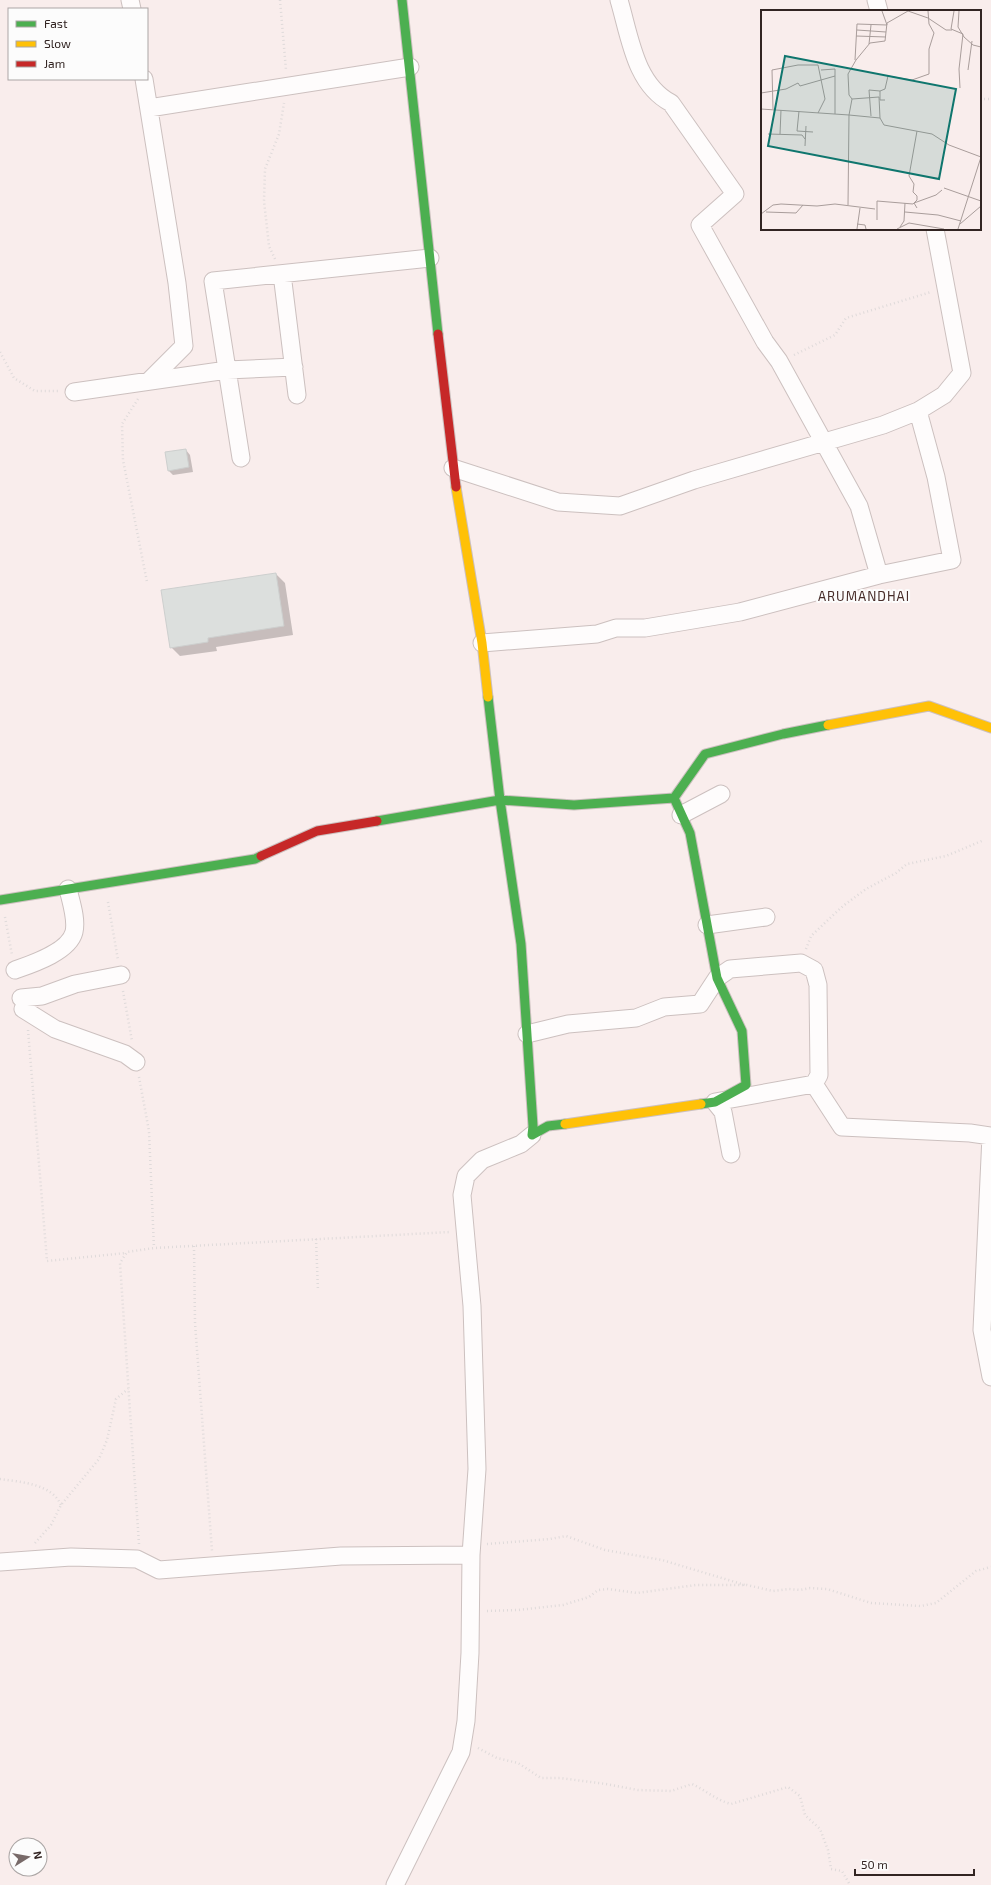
<svg xmlns="http://www.w3.org/2000/svg" width="991" height="1885" viewBox="0 0 991 1885" font-family="'Exo 2',sans-serif">
  <style>
    .shadow { fill: #0003 }
    .building { fill: #dcdfdd; stroke: #cdcfce }
    .lines { fill: none; stroke-linecap: round; stroke-linejoin: round }
    .street-casing { stroke: #ccc0bf; stroke-width: 19 }
    .fast-casing { stroke: #ccc0bf; stroke-width: 11 }
    .slow-casing { stroke: #ccc0bf; stroke-width: 11 }
    .jam-casing { stroke: #ccc0bf; stroke-width: 11 }
    .path { stroke: #dfdada; stroke-width: 2.5; stroke-dasharray: 1 3; stroke-linecap: butt }
    .street { stroke: #fefcfc; stroke-width: 17 }
    .fast { stroke: #4caf50; stroke-width: 9 }
    .slow { stroke: #ffc107; stroke-width: 9 }
    .jam { stroke: #c62828; stroke-width: 9 }
    .labels { text-anchor: middle; stroke-width: 4; stroke-linejoin: round; paint-order: stroke }
    .quarter-label { font-size: 13px; letter-spacing: 1px; fill: #482d2a; stroke: #fcfcfc }
    .inset-road { fill: none; stroke: #a99d9b; stroke-width: 1 }
    .view { fill: #0f766e; fill-opacity: 0.15; stroke: #0f766e; stroke-width: 2 }
    .inset-edge { fill: none; stroke: #322422; stroke-width: 2 }
  </style>
  <rect width="100%" height="100%" fill="#f9edec"/>
  <!-- shadow -->
  <path class="shadow" d="M186,450l4,5 3,17 -20,3 -5,-5z
    M276,574l9,9 8,52 -77,12 1,4 -37,5 -9,-9z"/>
  <!-- building -->
  <path class="building" d="M186,449l3,18 -21,4 -3,-19z
    M276,573l8,53 -76,12v4l-38,6 -9,-58z"/>
  <g class="lines">
    <defs>
      <path id="street" d="M130,0l2,9
        M619,0c11,37 16,84 52,103l64,91 -35,31 65,117 14,19 80,145 20,69 73,-15 -16,-83 -18,-66
        M876,0l3,11
        M144,79l33,204 7,63 -35,35
        M149,108l261,-41
        M282,274l15,121
        M74,392l153,-22 67,-3
        M241,458l-28,-177 217,-23
        M453,468l105,34 62,4 74,-26 189,-55 35,-14 26,-16 18,-22 -27,-144
        M482,643l115,-9 19,-6h29l95,-16 139,-37
        M681,815l40,-21
        M707,925l59,-8
        M15,970c17,-6 54,-18 59,-38 3,-13 -3,-30 -6,-43
        M21,998l21,-2 33,-12 46,-9
        M23,1009l32,20 70,25 11,8
        M527,1034l41,-10 68,-6 28,-11 36,-3 17,-26 13,-9 71,-6 13,7 4,15 1,90 -5,9
        M731,1154l-8,-42 -8,-10 99,-18 28,43 128,6 21,3 -9,194 9,47
        M0,1562l71,-5 66,2 22,11 182,-14 130,-1
        M395,1885l66,-133 5,-31 4,-68 1,-98 6,-86 -5,-163 -10,-111 4,-19 16,-16 39,-16 11,-9"/>
      <path id="fast" d="M402,0l36,334
        M488,697l12,103 74,5 100,-7 31,-44 78,-20 45,-9
        M674,798l16,35 27,145 25,53 4,54 -31,17 -14,2
        M377,821l123,-21 21,144 12,182 -1,9 16,-9 17,-2
        M0,900l255,-41 6,-3"/>
      <path id="slow" d="M456,487l26,156 6,54
        M828,725l101,-19 62,22
        M565,1124l136,-20"/>
      <path id="jam" d="M438,334l18,153
        M261,856l56,-25 60,-10"/>
    </defs>
    <!-- street casing -->
    <use href="#street" class="street-casing"/>
    <!-- fast casing -->
    <use href="#fast" class="fast-casing"/>
    <!-- slow casing -->
    <use href="#slow" class="slow-casing"/>
    <!-- jam casing -->
    <use href="#jam" class="jam-casing"/>
    <!-- path -->
    <path class="path" d="M280,0l6,70
      M980,99h11
      M275,259l-6,-13 -5,-45 1,-32 14,-35 5,-31
      M0,352l14,26 21,13h24
      M794,355l41,-20 11,-17 85,-26
      M138,399l-16,25 1,36 24,122
      M108,902l10,58
      M5,917l7,38
      M806,949l5,-13 32,-30 23,-17 30,-16 11,-9 39,-8 38,-16
      M123,991l9,50
      M28,1030l19,231 79,-8
      M139,1077l10,54 5,117
      M316,1239l2,52
      M194,1246l1,77 17,228
      M0,1479c21,3 52,5 61,26
      M35,1543l16,-18 10,-20 38,-46 8,-19 9,-41 12,-10
      M139,1544l-19,-281 7,-11 27,-4 296,-16
      M487,1544l63,-5 16,-3 39,14 57,10 83,25
      M487,1611l31,-1 45,-5 26,-8 9,-7 10,-1 29,4 59,-8h51l26,6 16,-2 11,1 10,-2 17,1 44,14 50,3 15,-3 40,-32 15,-4
      M478,1748l19,10 21,5 23,15h19l46,6 32,6 33,1 21,-7c13,6 24,16 39,20l57,-17 12,9 5,19 15,14 8,21 3,19 11,2 8,14"/>
    <!-- street -->
    <use href="#street" class="street"/>
    <!-- fast -->
    <use href="#fast" class="fast"/>
    <!-- slow -->
    <use href="#slow" class="slow"/>
    <!-- jam -->
    <use href="#jam" class="jam"/>
  </g>
  <g class="labels">
    <!-- quarter labels -->
    <g class="quarter-label">
      <text x="864" y="601">ARUMANDHAI</text>
    </g>
  </g>
  <!-- overview -->
  <g transform="translate(761 10)">
    <rect width="220" height="220" fill="#f9edec"/>
    <path class="inset-road" d="M147,1l20,7 18,12h6M193,1l-3,18 12,5 -4,35 1,19M198,1l-1,16 6,10 9,8 8,2M96,20l29,2M95,26l30,1M108,34l2,-19M94,50l2,-36 30,1 -5,-14M207,60l4,-29M0,83l25,-4 12,-6 2,3 35,-10v-7l-14,1M124,90h-5v-9l5,-2 3,-13 24,4 17,-6v-25l5,-16 -5,-9 -1,-13M0,99l88,6 3,-16 -3,-4 -1,-21 8,-14 14,-17 15,-2 2,-18 21,-12M12,99l-1,-39 26,-5h20l7,34 -7,14M38,101l-2,20 16,1M74,104v-38M110,106l-2,-26 11,1M119,108l4,7 48,9 17,11 32,12M7,124l34,1 3,4M19,124l1,-24M44,136l1,-20M183,178l37,13M87,195l1,-90 31,3 -1,-21 -27,2M156,198l-3,-5 22,-8 6,-5M5,202l30,1 7,-8M144,202l33,3 23,6M0,204l12,-9 8,-1 36,2 18,-2 40,5M116,210v-19l36,3 4,-4v-4l-4,-4 1,-8 -5,-8 8,-45M96,214l8,1 1,4M199,214l21,-18M139,217l4,-6 1,-18M96,219l3,-21M136,219l12,-6 35,6M197,219l23,-72"/>
    <path class="view" d="M24,46l171,33 -17,90 -171,-33z"/>
    <rect width="220" height="220" class="inset-edge"/>
  </g>
  <!-- legend -->
  <rect x="8" y="8" width="140" height="72" fill="#fcfcfc" stroke="#aba6a5"/>
  <rect x="16" y="21" width="20" height="6" fill="#4caf50" stroke="#aba6a5"/>
  <text x="44" y="28" font-size="12" fill="#322422">Fast</text>
  <rect x="16" y="41" width="20" height="6" fill="#ffc107" stroke="#aba6a5"/>
  <text x="44" y="48" font-size="12" fill="#322422">Slow</text>
  <rect x="16" y="61" width="20" height="6" fill="#c62828" stroke="#aba6a5"/>
  <text x="44" y="68" font-size="12" fill="#322422">Jam</text>
  <!-- north arrow -->
  <g transform="translate(28 1857) rotate(79)"><circle r="19" fill="#fcfcfc" stroke="#aba6a5"/>
  <path d="M0-3L7 15L0 10L-7 15Z" fill="#786a69"/>
  <text y="-6" font-size="11" font-weight="bold" text-anchor="middle" fill="#322422">N</text>
  </g>
  <!-- scale -->
  <path d="M855 1869v6h119v-6" fill="none" stroke="#322422" stroke-width="2"/>
  <text x="861" y="1869" font-size="12" fill="#322422" stroke="#fcfcfc" stroke-width="3" paint-order="stroke">50 m</text>
</svg>
